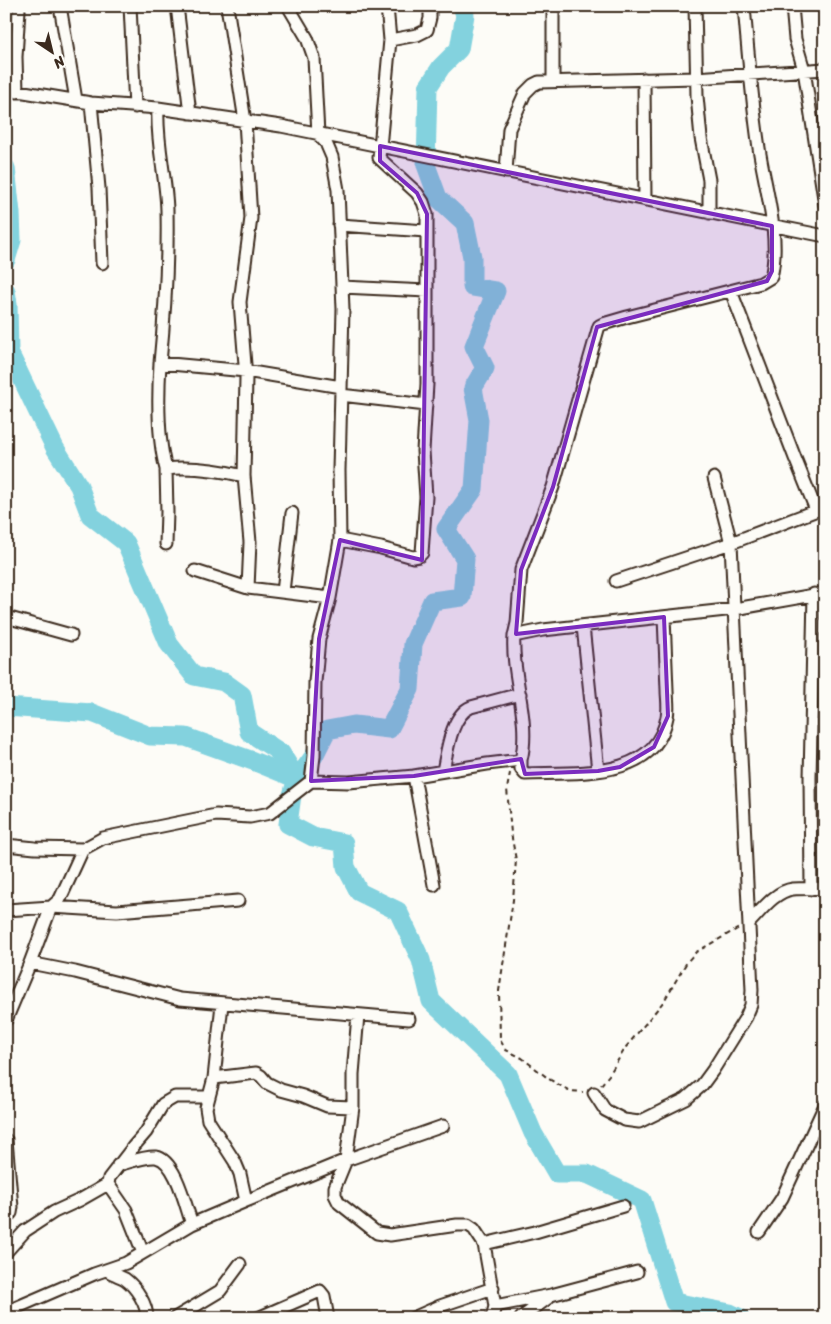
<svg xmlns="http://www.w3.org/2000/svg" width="831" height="1324" viewBox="0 0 831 1324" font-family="Sriracha,sans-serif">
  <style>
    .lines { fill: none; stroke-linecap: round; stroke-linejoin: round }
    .river { stroke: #83d2de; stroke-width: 19 }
    .minor-casing { stroke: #3b2a1e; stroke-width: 15 }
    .path { stroke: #3b2a1e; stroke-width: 2; stroke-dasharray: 5 4; stroke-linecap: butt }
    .minor { stroke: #fdfcf7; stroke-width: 11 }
    .marked { fill: #7b2cbf; fill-opacity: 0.2; stroke: #7b2cbf; stroke-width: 4; stroke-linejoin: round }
  </style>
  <rect width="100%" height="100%" fill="#fdfcf7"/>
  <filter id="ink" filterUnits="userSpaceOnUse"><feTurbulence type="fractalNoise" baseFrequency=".02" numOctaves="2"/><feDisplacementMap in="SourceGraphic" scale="10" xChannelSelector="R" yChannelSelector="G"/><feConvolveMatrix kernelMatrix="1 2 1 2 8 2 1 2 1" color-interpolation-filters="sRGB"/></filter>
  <g filter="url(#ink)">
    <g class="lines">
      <!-- river -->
      <path class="river" d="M462,6l3,9 -6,34 -18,18 -13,20 -2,78 12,33 27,25 7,34v30l24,4 -22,55 11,22 -12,20 6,32 -5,69 -28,40 19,30 -3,38 -30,4 -19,43 -3,45 -21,40 -35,-4 -27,5 -13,26 -17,23 -5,16 -4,29 25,13 31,6 2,24 13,25 39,19 23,49 10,41 77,73 25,59 24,41h30l55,26 32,102 56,11 10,5
        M6,168l5,45 1,27 -6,20
        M6,291l2,13 1,48
        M6,350l3,2 46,96 24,38 11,29 36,28 43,101 25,32 30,6 18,13 7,37 32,21 16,26
        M6,707l86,6 58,23 36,1 67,24 44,18"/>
      <defs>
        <path id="minor" d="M60,6l16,94
          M130,6l5,101
          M177,6l13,107
          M227,6l18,115 6,97 -11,84 6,75 -2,99 6,66 -2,46 82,10
          M288,6l19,32 7,20 4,76 8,9 6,14 6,33 5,119 -4,161 1,70 -10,58 -11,41 -4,43 -1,74 -3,25
          M553,6v75
          M695,6l2,90 4,42 8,42v33
          M792,6l3,33 9,31 21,135
          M390,40l27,-5 10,-5 3,-12v-12
          M644,79l1,121
          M6,89l85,14 67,5 123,18 544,110
          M17,92l-1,-35 3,-47
          M91,103l8,85 3,75
          M158,108c-2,34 8,68 9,102 1,52 -2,102 -7,153
          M506,172l3,-43 16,-36 8,-8 6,-3 157,-4 129,-9
          M339,225l87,6
          M342,287l85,4
          M731,291l64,167 21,52
          M341,395l85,10
          M244,476c-26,-6 -52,-10 -78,-7 -9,-32 -8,-73 -6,-106l86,8 95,16
          M340,540l41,8 32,9 6,-1 3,-3 4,-56 -3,-46 4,-67v-170l-4,-12 -6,-9 -38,-35 11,-118 -3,-34
          M166,544l1,-32 -1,-43
          M195,571l53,17
          M616,581l115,-38 -17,-65
          M283,592l9,-79
          M6,617l65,18
          M583,626l15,145
          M514,636l3,-13 4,-53 32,-83 46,-161 4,-2 24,-7 134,-34 10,-6c10,-40 -6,-89 -12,-129 -7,-47 -11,-95 -15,-142
          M521,760v9l4,5c49,-2 131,7 142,-57 2,-9 0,-19 0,-27 -1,-24 -2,-49 -3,-73
          M443,771c4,-19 8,-56 28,-64l49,-13
          M414,776l20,109
          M6,845l29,3 48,1 20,-11 113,-23 34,2 20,-4 41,-32 38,1 65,-6 73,-12 34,-4c10,-40 -10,-84 -7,-124l29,-6 192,-21 90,-16
          M811,889l-1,-111 4,-184
          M6,910l45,-3 66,4 121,-10
          M749,923c12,-12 26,-32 44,-34 10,-1 21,0 32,-1
          M30,963l45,9 105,27 229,20
          M222,1004l-8,74 -8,30 2,12 27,42 5,12 6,27
          M358,1015l-5,59v33l-7,53 -11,27v8l4,8 38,30 13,2 67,-10h11l6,4 10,15 11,62 -3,12
          M6,1020l24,-57 21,-56 9,-8 23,-50
          M214,1078l42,-5 5,3 6,7 14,7 22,6 24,10 26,1
          M594,1093l11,17 19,10 15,2 47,-23 16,-14 11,-15 33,-53 5,-12 1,-15 -21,-447 94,-36
          M6,1140l6,67 -1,6 -5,5
          M118,1165c12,-3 27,-9 38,-8 20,3 30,51 36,67
          M759,1232l23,-34 43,-93
          M484,1244l51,-12 88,-26
          M6,1252l19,-21 29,-19 26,-12 28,-16
          M143,1253l-17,-43 -18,-26 1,-6 24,-31 13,-15 17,-28 12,-7h33
          M106,1270c6,3 13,6 19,9 11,8 22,25 22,39
          M495,1306l56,-11 86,-23
          M6,1312l88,-38 32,-11 66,-39 54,-23 100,-41 97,-34
          M175,1318l45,-27 20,-27
          M258,1318l62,-27 4,5 4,22
          M413,1318l27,-12 53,-18
          M521,1318l27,-20"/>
      </defs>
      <!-- minor casing -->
      <use href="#minor" class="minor-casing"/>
      <!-- path -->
      <path class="path" d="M510,773l-3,16 4,44 5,27 -3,40 -14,91 1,49 6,10 16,8 27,21 21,12 13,1
        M601,1085l8,-10 17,-28 38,-46 23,-39 9,-10 43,-24"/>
      <!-- minor -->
      <use href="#minor" class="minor"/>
    </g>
  </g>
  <!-- marked area -->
  <path class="marked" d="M380,146l392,80v45l-5,10 -170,46 -44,160 -32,83 -5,64 148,-17 4,99 -14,31 -34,20 -22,4 -73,3 -4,-15 -107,17 -103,5 8,-142 21,-99 82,20 5,-346 -10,-21 -37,-32z"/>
  <!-- margin -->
  <rect width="831" height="1324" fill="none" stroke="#fdfcf7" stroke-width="25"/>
  <rect x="12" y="12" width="806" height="1299" fill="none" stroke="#3b2a1e" stroke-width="2" filter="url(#ink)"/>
  <!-- north arrow -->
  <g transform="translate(52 52) rotate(145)" stroke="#fdfcf7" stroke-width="4" paint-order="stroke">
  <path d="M0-4L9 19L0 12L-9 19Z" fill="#3b2a1e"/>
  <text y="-8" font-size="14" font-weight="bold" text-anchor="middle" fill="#3b2a1e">N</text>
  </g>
</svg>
